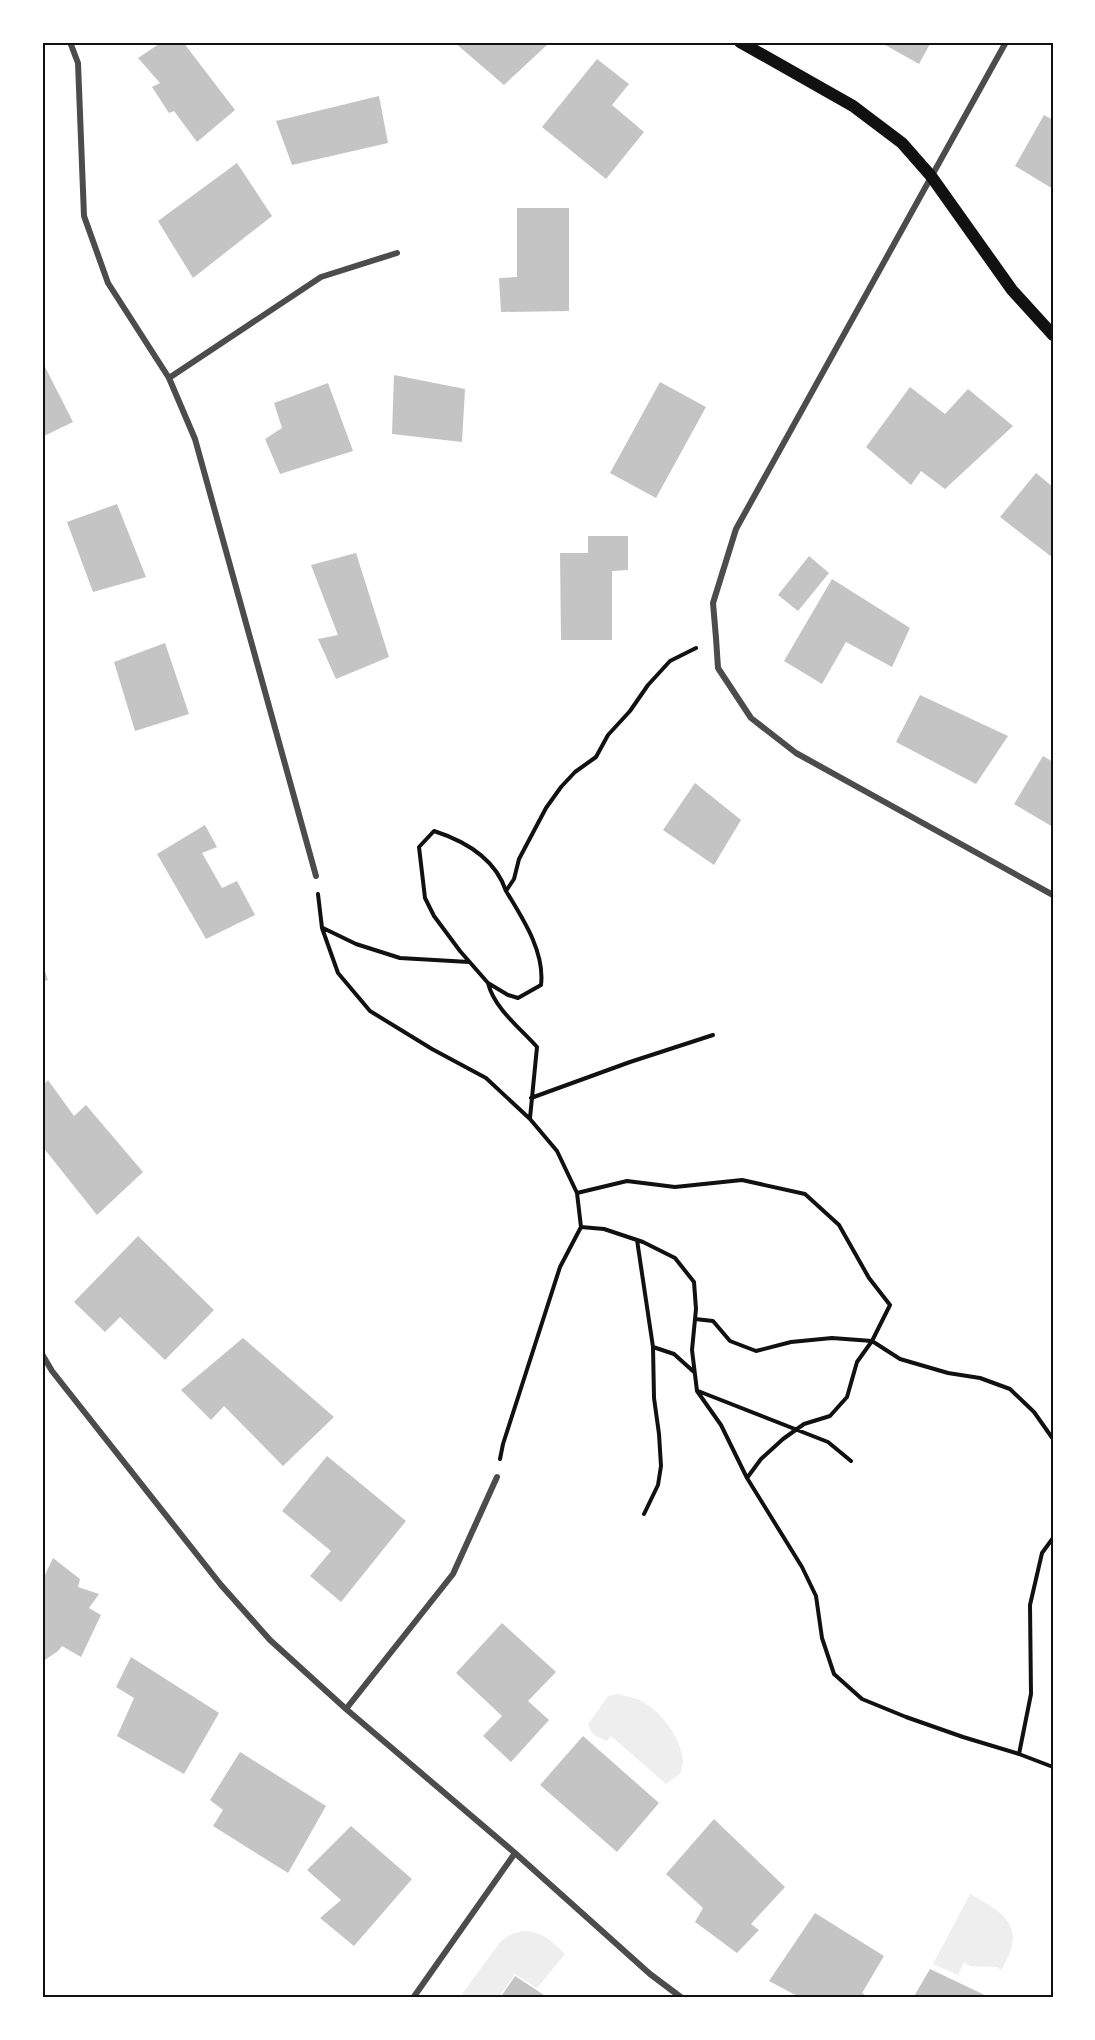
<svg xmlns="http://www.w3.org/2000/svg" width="1095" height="2040" viewBox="0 0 1095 2040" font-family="'DejaVu Sans',sans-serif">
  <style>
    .green { fill: #eee }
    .building { fill: #c4c4c4 }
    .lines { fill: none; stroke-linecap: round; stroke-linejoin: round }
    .path { stroke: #111; stroke-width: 4 }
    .minor { stroke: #4c4c4c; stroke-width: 6 }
    .secondary { stroke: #111; stroke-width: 12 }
    .neatline { fill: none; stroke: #111; stroke-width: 2 }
  </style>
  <rect width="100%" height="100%" fill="#fff"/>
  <!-- green -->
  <path class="green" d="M618,1694c6,2 13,3 19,5 21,9 40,33 45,55 2,5 0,13 -1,19l-15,11 -55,-48 -4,5c-10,-4 -16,-6 -19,-17l20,-28z
    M970,1894c37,20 57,34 31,76l-4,-3 -27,-1 -6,-4 -6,13 -25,-11z
    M522,1931c20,0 30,10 43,23l-28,34 -22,-14 -17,24h-39l42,-57 9,-6z"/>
  <!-- building -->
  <path class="building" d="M162,42h21l52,68 -38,32 -23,-31 -5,2 -17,-26 8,-4 -22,-25z
    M454,42h92l2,2 -44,41z
    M880,42h51l-12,22z
    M597,59l32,25 -17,21 32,27 -38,47 -64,-52z
    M379,96l9,47 -96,22 -16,-44z
    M1044,115l9,5v69l-38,-23z
    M237,163l35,53 -79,62 -35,-57z
    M517,208h52v103l-68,1 -2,-34 18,-1z
    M42,361l31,61 -31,15z
    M394,375l71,14 -3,53 -70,-8z
    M660,382l46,25 -50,91 -46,-25z
    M328,383l25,68 -73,23 -15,-35 17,-11 -8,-25z
    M910,387l35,27 23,-25 45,37 -68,63 -24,-18 -10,14 -45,-38z
    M1036,473l17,14v71l-53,-41z
    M117,504l29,73 -53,15 -26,-70z
    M588,536h40v34l-16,1v69h-51l-1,-87h28z
    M356,553l33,104 -53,22 -18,-40 20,-4 -27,-70z
    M809,556l20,17 -31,38 -20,-16z
    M832,579l78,49 -18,39 -46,-25 -24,42 -38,-23z
    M165,643l24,71 -54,17 -21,-69z
    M920,695l88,41 -32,48 -80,-42z
    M1043,756l10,6v65l-39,-23z
    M695,783l46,37 -27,45 -51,-35z
    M205,825l12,22 -15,6 20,35 15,-7 18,34 -49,24 -49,-85z
    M42,962l6,18 -6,2z
    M48,1080l26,36 12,-11 57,67 -46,43 -55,-69v-60z
    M138,1236l76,74 -49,50 -45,-43 -15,15 -31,-30z
    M243,1338l91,79 -51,49 -59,-60 -13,14 -30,-30z
    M327,1456l79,65 -65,81 -31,-26 21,-25 -49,-40z
    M53,1558l27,21 -2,8 21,7 -10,14 12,7 -20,42 -19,-11 -4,5 -16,11v-81z
    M502,1623l54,49 -28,29 21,19 -38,42 -28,-26 19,-20 -46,-43z
    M131,1657l88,56 -35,61 -67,-38 17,-38 -18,-11z
    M583,1736l76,67 -42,49 -77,-67z
    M240,1752l86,54 -38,67 -75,-47 10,-16 -13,-10z
    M714,1819l71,68 -34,37 8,6 -22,23 -42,-31 8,-14 -37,-34z
    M351,1826l61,53 -58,67 -34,-28 21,-18 -34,-30z
    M815,1913l69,43 -22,37 8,5h-69l-32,-17z
    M930,1969l61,29h-78z
    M515,1976l23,15 10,7h-48z"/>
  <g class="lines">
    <!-- path -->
    <path class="path" d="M506,891c17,28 39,61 35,94l-23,13 -10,-3 -20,-12 -28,-32 -26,-35 -9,-18 -6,-51 15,-16c31,10 61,27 72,60l8,-12 5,-20 27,-51 15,-21 14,-15 21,-15 12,-22 22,-24 18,-26 22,-24 26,-13
      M318,894l4,34 16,45 32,38 62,38 54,29 44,41 27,32 20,42 4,34 -21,40 -57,177 -3,15
      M323,928l33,16 44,14 69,4
      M488,983c6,25 32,45 49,64l-7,71
      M531,1098l99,-36 83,-27
      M577,1193l50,-12 48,6 67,-7 63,14 34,31 30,53 21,27 -18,36 -15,21 -10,35 -17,19 -26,8 -21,15 -22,20 -14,19
      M581,1227l23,2 39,13 32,16 19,24 2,27 -4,41 5,41 24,34 26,53 55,89 14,29 6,42 12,36 28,25 44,18 57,20 56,17 34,13
      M637,1240l16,107 1,51 5,36 2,32 -3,19 -14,29
      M695,1319l18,2 17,20 26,10 35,-9 41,-4 40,3 28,18 48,14 32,5 30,11 24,23 19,27
      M653,1347l21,7 20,18
      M698,1391l130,51 23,19
      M1019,1754l12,-60 -1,-89 12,-52 11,-15"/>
    <!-- minor -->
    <path class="minor" d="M70,42l8,21 6,153 24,67 61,95 26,61 121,437
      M1006,42l-270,487 -23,74 3,35 2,30 33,50 45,35 257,142
      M169,378l152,-101 76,-24
      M42,1354l10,17 169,214 49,55 76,69 169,144 135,121 32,24
      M346,1709l107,-135 44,-97
      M413,1998l102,-145"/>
    <!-- secondary -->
    <path class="secondary" d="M740,42l113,64 49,37 29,33 81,114 41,45"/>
  </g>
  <!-- border -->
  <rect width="1095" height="2040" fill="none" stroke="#ffffff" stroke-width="87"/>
  <rect x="44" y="44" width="1008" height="1952" class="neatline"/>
</svg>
